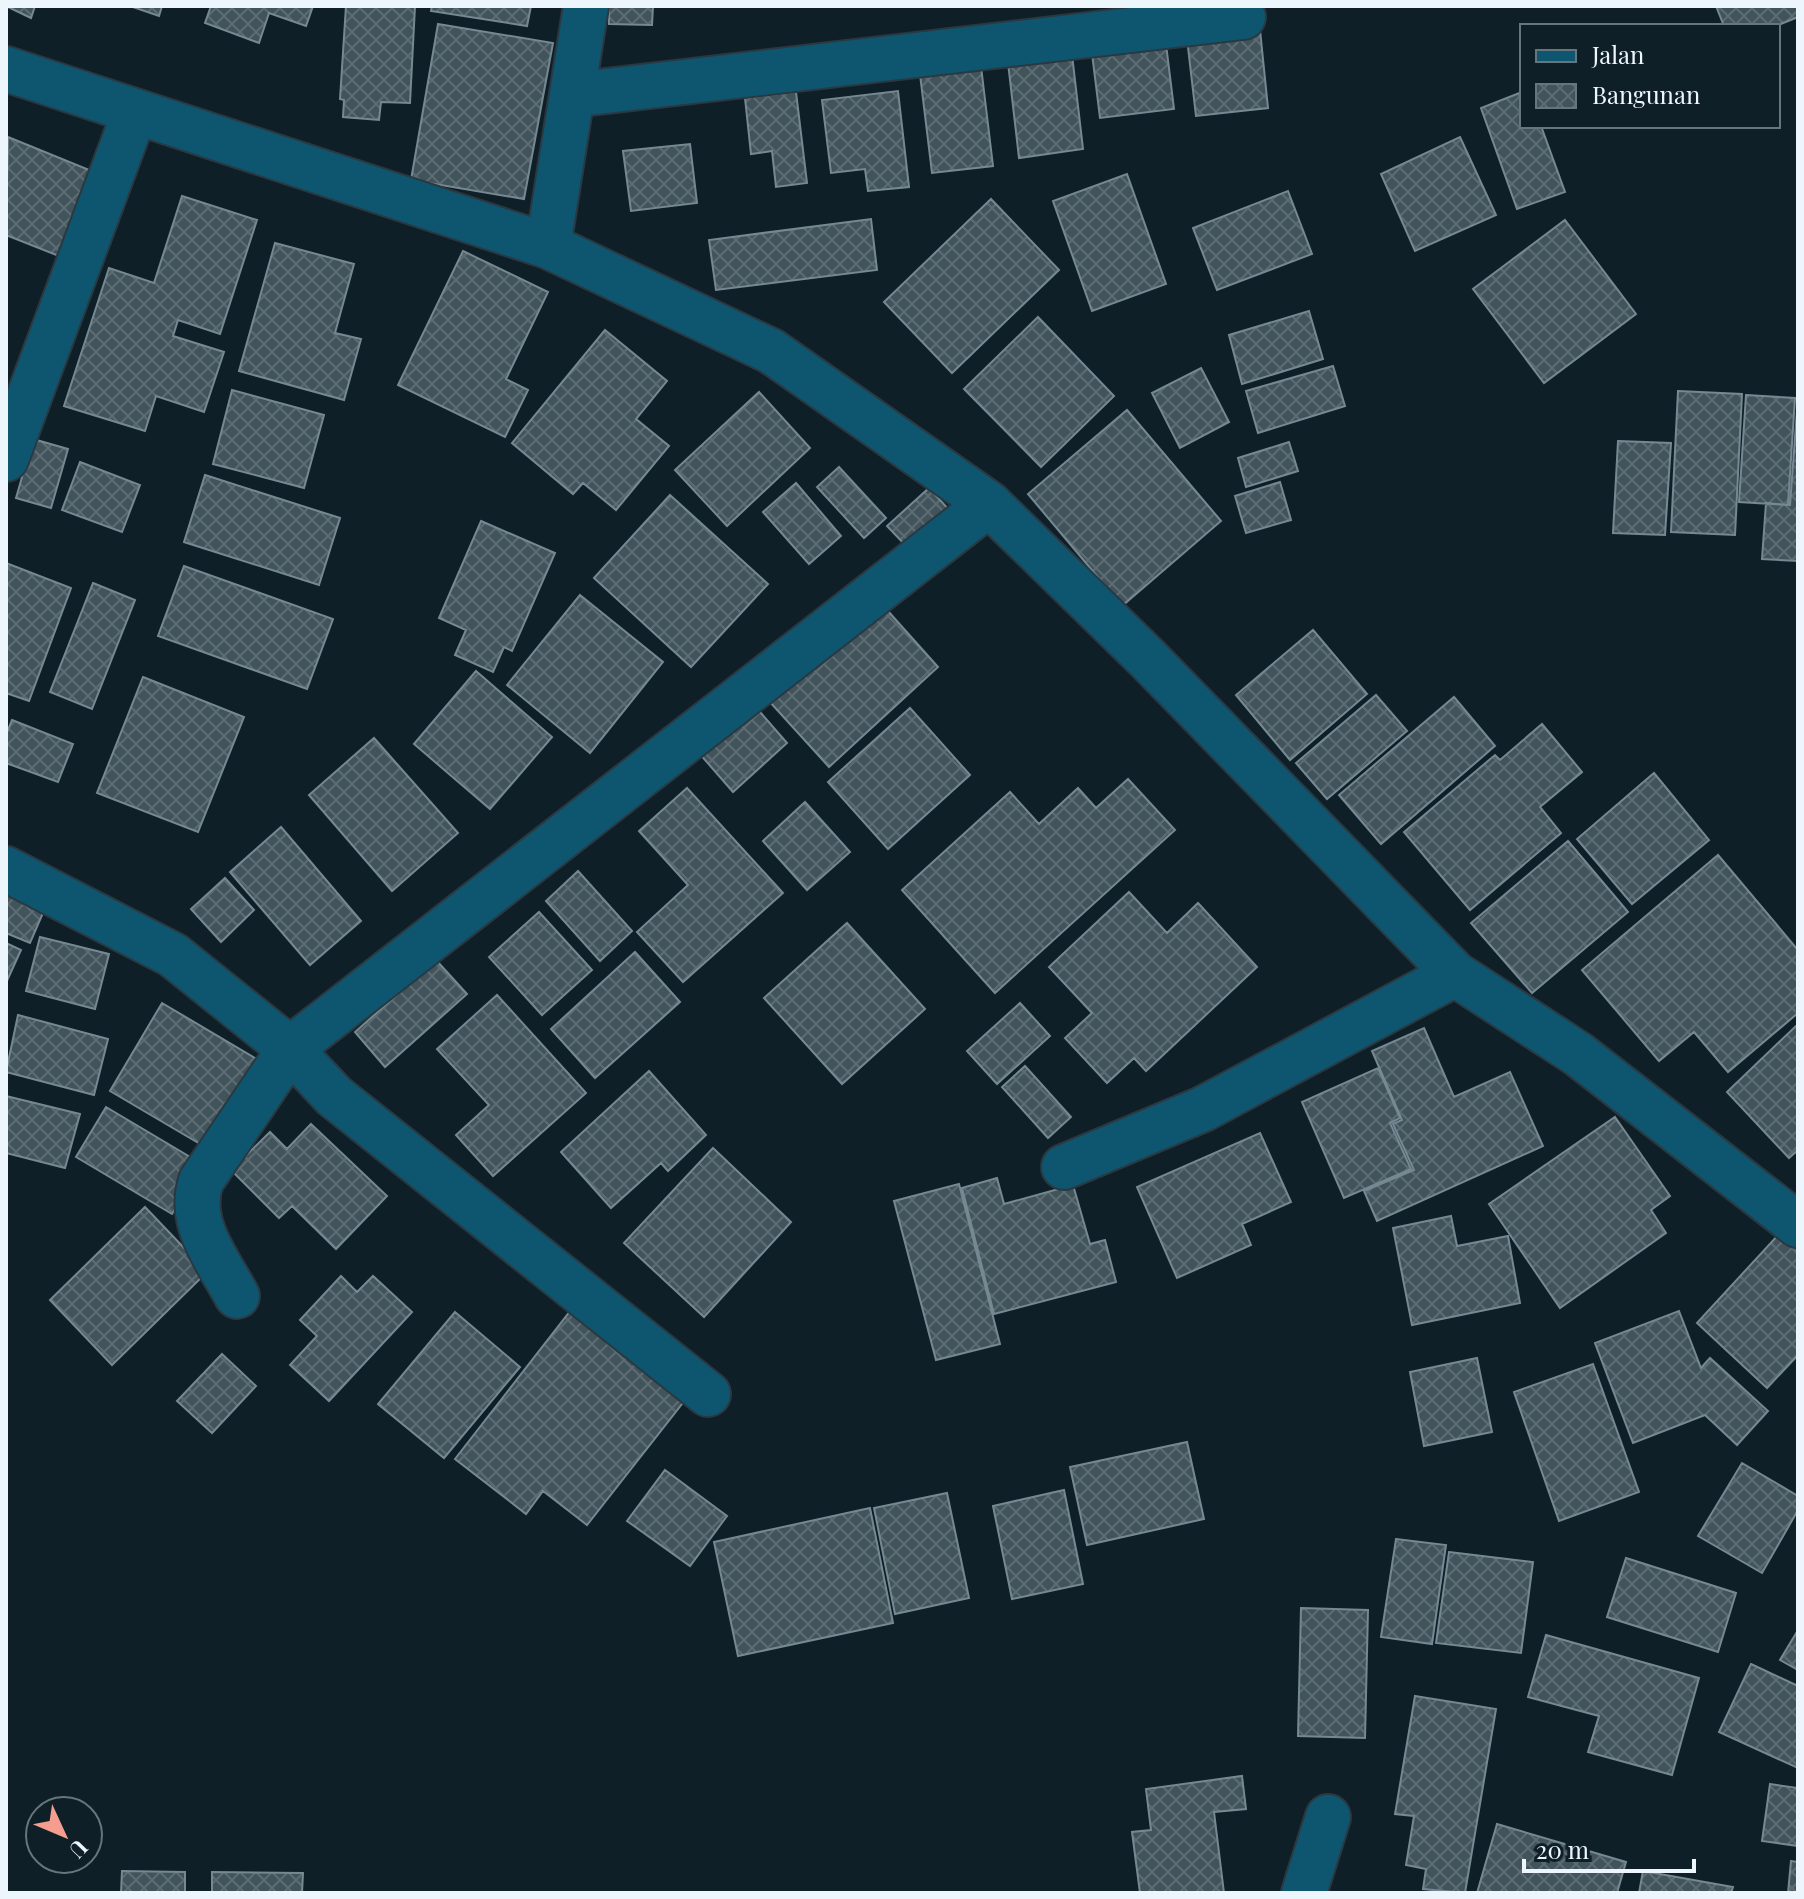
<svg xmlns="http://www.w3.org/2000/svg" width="1804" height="1899" viewBox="0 0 1804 1899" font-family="'Playfair Display',serif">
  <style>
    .building { fill: url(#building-cross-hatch); stroke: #768993; stroke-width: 2 }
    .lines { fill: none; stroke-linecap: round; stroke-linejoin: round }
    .street-casing { stroke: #2a3941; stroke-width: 48 }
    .street { stroke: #0e5670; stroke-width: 44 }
  </style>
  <defs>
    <pattern id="building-cross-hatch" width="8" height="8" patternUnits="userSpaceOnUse" patternTransform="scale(2)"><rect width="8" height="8" fill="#41535b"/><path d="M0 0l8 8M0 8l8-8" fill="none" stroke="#5d6c73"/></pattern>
  </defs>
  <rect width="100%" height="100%" fill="#0f1f27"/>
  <!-- building -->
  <path class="building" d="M6,6h29l-4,12z
    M130,6h32l-3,10z
    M211,6h102l-7,20 -37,-13 -10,30 -54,-20z
    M346,6h69l-5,97 -29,-1 -2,18 -36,-3 1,-17 -4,-1z
    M432,6h99l-4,20 -96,-15z
    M609,6h44l-1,19 -43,-1z
    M1716,6h82v11l-22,9h-52z
    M1259,20l9,88 -72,8 -10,-86z
    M438,24l115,19 -29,156 -113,-19z
    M1165,36l9,73 -74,9 -9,-73z
    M1071,46l12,103 -64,9 -12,-104z
    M980,58l13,108 -61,7 -13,-107z
    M898,91l11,96 -41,4 -3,-22 -34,4 -9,-73z
    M796,92l11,91 -31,4 -4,-36 -21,3 -6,-56z
    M1522,92v34h19l24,66 -48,17 -36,-101z
    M8,137l96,39 -35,84 -63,-25z
    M1460,137l36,78 -81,36 -34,-77z
    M690,144l7,59 -66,8 -8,-60z
    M1127,174l39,110 -74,27 -39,-110z
    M1288,191l24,63 -95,36 -24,-62z
    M182,196l75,24 -37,114 -42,-14 -5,16 51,16 -20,60 -48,-16 -11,35 -81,-25 45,-138 45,15z
    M991,199l68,71 -107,103 -68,-71z
    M871,219l6,51 -161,20 -7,-50z
    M1565,220l71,94 -92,69 -71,-94z
    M275,243l79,21 -19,69 26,6 -17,61 -105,-29z
    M463,251l85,41 -42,87 22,11 -23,47 -107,-52z
    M1309,311l14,48 -81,25 -13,-49z
    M1038,317l76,79 -73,71 -77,-78z
    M605,330l62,51 -31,38 33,27 -53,64 -33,-27 -10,11 -61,-51z
    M1333,366l12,40 -87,27 -12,-42z
    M1201,368l28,54 -49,26 -28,-55z
    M232,390l92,25 -20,73 -91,-24z
    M1678,391l64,3 -7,141 -64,-3z
    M759,392l51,56 -83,78 -52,-56z
    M1746,395l49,3 -7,107 -49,-3z
    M1798,397v164l-36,-2 4,-56 24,2z
    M1127,410l94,111 -99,85 -94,-112z
    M33,439l35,10 -17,59 -35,-10z
    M1618,441l53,2 -6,92 -52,-2z
    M1289,442l9,29 -52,16 -8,-29z
    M80,462l60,23 -18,47 -60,-22z
    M839,467l47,51 -22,20 -47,-51z
    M205,475l135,43 -21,67 -135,-43z
    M1280,482l11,38 -45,13 -11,-37z
    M796,483l45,53 -32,28 -46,-52z
    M929,488l22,24 -41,38 -23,-24z
    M670,495l98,89 -77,83 -97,-89z
    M481,521l74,32 -43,98 -8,-4 -11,25 -38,-17 11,-25 -27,-12z
    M6,563l65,25 -42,113 -23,-8z
    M184,566l149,53 -26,70 -149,-53z
    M93,583l42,17 -43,109 -42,-17z
    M580,595l83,67 -73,91 -83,-68z
    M879,601l59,66 -109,100 -60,-66z
    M1313,630l54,64 -77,66 -54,-65z
    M476,671l76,66 -62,72 -76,-65z
    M143,677l101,40 -46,115 -101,-39z
    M1376,695l31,36 -80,68 -31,-36z
    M747,697l40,46 -54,49 -41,-47z
    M1454,697l41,49 -114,98 -42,-49z
    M910,708l60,67 -82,74 -60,-67z
    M12,720l61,24 -15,38 -52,-19v-28z
    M1542,724l40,48 -42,35 21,26 -91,77 -66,-78 91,-77 5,5z
    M374,738l84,95 -66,58 -83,-96z
    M1654,773l55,67 -77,64 -55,-65z
    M1128,779l47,51 -180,163 -93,-103 108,-98 29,32 39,-36 18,20z
    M687,788l96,105 -100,89 -46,-50 51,-47 -49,-54z
    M805,802l45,50 -43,38 -44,-49z
    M281,827l80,94 -51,44 -80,-93z
    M1568,841l60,71 -96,81 -61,-70z
    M1718,855l80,95v63l-70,59 -34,-40 -35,29 -77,-91z
    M578,871l54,60 -32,30 -54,-60z
    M225,878l29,32 -33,32 -30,-33z
    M12,883l37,16 -19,44 -24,-10v-37z
    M1129,892l38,41 31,-30 59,64 -111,104 -12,-13 -27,25 -42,-45 27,-25 -43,-46z
    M539,912l53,58 -50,45 -53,-58z
    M847,923l78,86 -83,75 -78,-86z
    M40,937l69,17 -14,55 -69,-18z
    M6,943l15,7 -15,33z
    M635,952l45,50 -85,76 -44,-49z
    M436,960l31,34 -82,73 -30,-35z
    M497,995l89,98 -93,83 -37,-41 33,-30 -52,-56z
    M162,1003l108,64 -53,87 -107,-63z
    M1020,1003l30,33 -53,48 -30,-33z
    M18,1015l90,24 -14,56 -88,-23z
    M1798,1024v126l-9,8 -62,-66z
    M1424,1028l30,69 56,-25 33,74 -166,75 -13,-30 50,-21 -21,-46 9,-4 -30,-69z
    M1025,1066l46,51 -23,21 -46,-51z
    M1378,1068l22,50 -10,5 21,46 -67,29 -42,-96z
    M649,1071l57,64 -38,36 -7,-8 -50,45 -50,-56z
    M6,1096l74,18 -15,54 -59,-15z
    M106,1107l96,57 -30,50 -96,-57z
    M1615,1117l55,79 -19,14 15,23 -106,75 -71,-104z
    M311,1124l76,72 -51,53 -44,-43 -13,12 -48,-48 39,-38 17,17z
    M1260,1133l31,69 -49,22 9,21 -74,33 -40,-91z
    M713,1148l78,74 -87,95 -80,-74z
    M997,1178l7,26 69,-19 17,59 15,-4 11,42 -122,32 -32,-126z
    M959,1184l41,160 -64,16 -42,-159z
    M145,1207l62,65 -95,93 -62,-65z
    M1451,1216l6,30 51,-10 12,67 -108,22 -19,-97z
    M1791,1221l7,7v127l-31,33 -70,-65z
    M341,1276l16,16 16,-16 39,36 -83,89 -39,-36 27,-29 -17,-16z
    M578,1301l115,89 -106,135 -44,-34 -17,23 -71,-55z
    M1679,1311l22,57 9,-10 58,53 -31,34 -32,-30 -72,28 -38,-100z
    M455,1312l65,55 -76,91 -66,-54z
    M222,1354l34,32 -44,47 -35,-32z
    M1477,1358l15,74 -68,14 -14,-74z
    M1593,1364l46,128 -80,29 -45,-129z
    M1187,1442l17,77 -117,26 -17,-78z
    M1742,1463l56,33v14l-36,63 -64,-37z
    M665,1470l62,46 -37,50 -63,-45z
    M1064,1490l19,94 -71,15 -19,-93z
    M947,1493l22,105 -74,16 -21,-106z
    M870,1508l23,115 -155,33 -24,-114z
    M1396,1539l50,6 -14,99 -51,-7z
    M1449,1552l84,10 -12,91 -85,-10z
    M1626,1558l110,35 -18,59 -111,-35z
    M1301,1608l67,2 -3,128 -67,-2z
    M1798,1630v40l-18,-10z
    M1546,1635l153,43 -27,97 -84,-23 11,-36 -71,-19z
    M1751,1664l47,22v82l-79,-36z
    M1415,1696l81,13 -31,184 -42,-4 3,-20 -20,-4 8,-49 -19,-2z
    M1242,1776l4,33 -32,3 10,81h-84l-8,-61 19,-2 -5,-41z
    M1770,1784l28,4v58l-36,-5z
    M1497,1824l129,38 -9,31h-140z
    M1791,1861l7,1v31h-10z
    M122,1871l63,1v21h-64z
    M1643,1871l90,16 -2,6h-92z
    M212,1872l91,1 -1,20h-90z"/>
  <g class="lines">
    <defs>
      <path id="street" d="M6,69l542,177 223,105 218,153 159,155 307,315 123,80 220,171
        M572,95l671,-78
        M548,246l38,-240
        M6,459l129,-347
        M6,869l167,86 117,94 44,47 374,298
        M1064,1167l139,-58 252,-135
        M237,1296c-20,-37 -50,-73 -36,-115l89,-132 699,-545
        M1304,1893l24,-76"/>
    </defs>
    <!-- street casing -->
    <use href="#street" class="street-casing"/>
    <!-- street -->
    <use href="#street" class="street"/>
  </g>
  <!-- border -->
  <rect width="1804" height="1899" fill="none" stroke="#ecf6fc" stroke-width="16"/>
  <!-- legend -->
  <rect x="1520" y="24" width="260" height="104" fill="#0f1f27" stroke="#67757c" stroke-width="2"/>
  <rect x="1536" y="50" width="40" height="12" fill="#0e5670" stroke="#67757c" stroke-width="2"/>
  <text x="1592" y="64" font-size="24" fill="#ecf6fc">Jalan</text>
  <rect x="1536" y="84" width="40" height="24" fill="url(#building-cross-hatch)" stroke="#67757c" stroke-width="2"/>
  <text x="1592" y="104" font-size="24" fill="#ecf6fc">Bangunan</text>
  <!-- north arrow -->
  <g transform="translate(64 1835) rotate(134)"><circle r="38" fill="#0f1f27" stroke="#67757c" stroke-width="2"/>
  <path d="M0-6L14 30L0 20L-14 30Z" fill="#f59d8e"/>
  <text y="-12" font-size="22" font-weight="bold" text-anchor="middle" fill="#ecf6fc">U</text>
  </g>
  <!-- scale -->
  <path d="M1524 1859v12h170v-12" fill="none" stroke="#ecf6fc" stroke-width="4"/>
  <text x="1536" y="1859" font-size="24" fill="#ecf6fc" stroke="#0f1f27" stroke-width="6" paint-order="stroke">20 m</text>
</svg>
